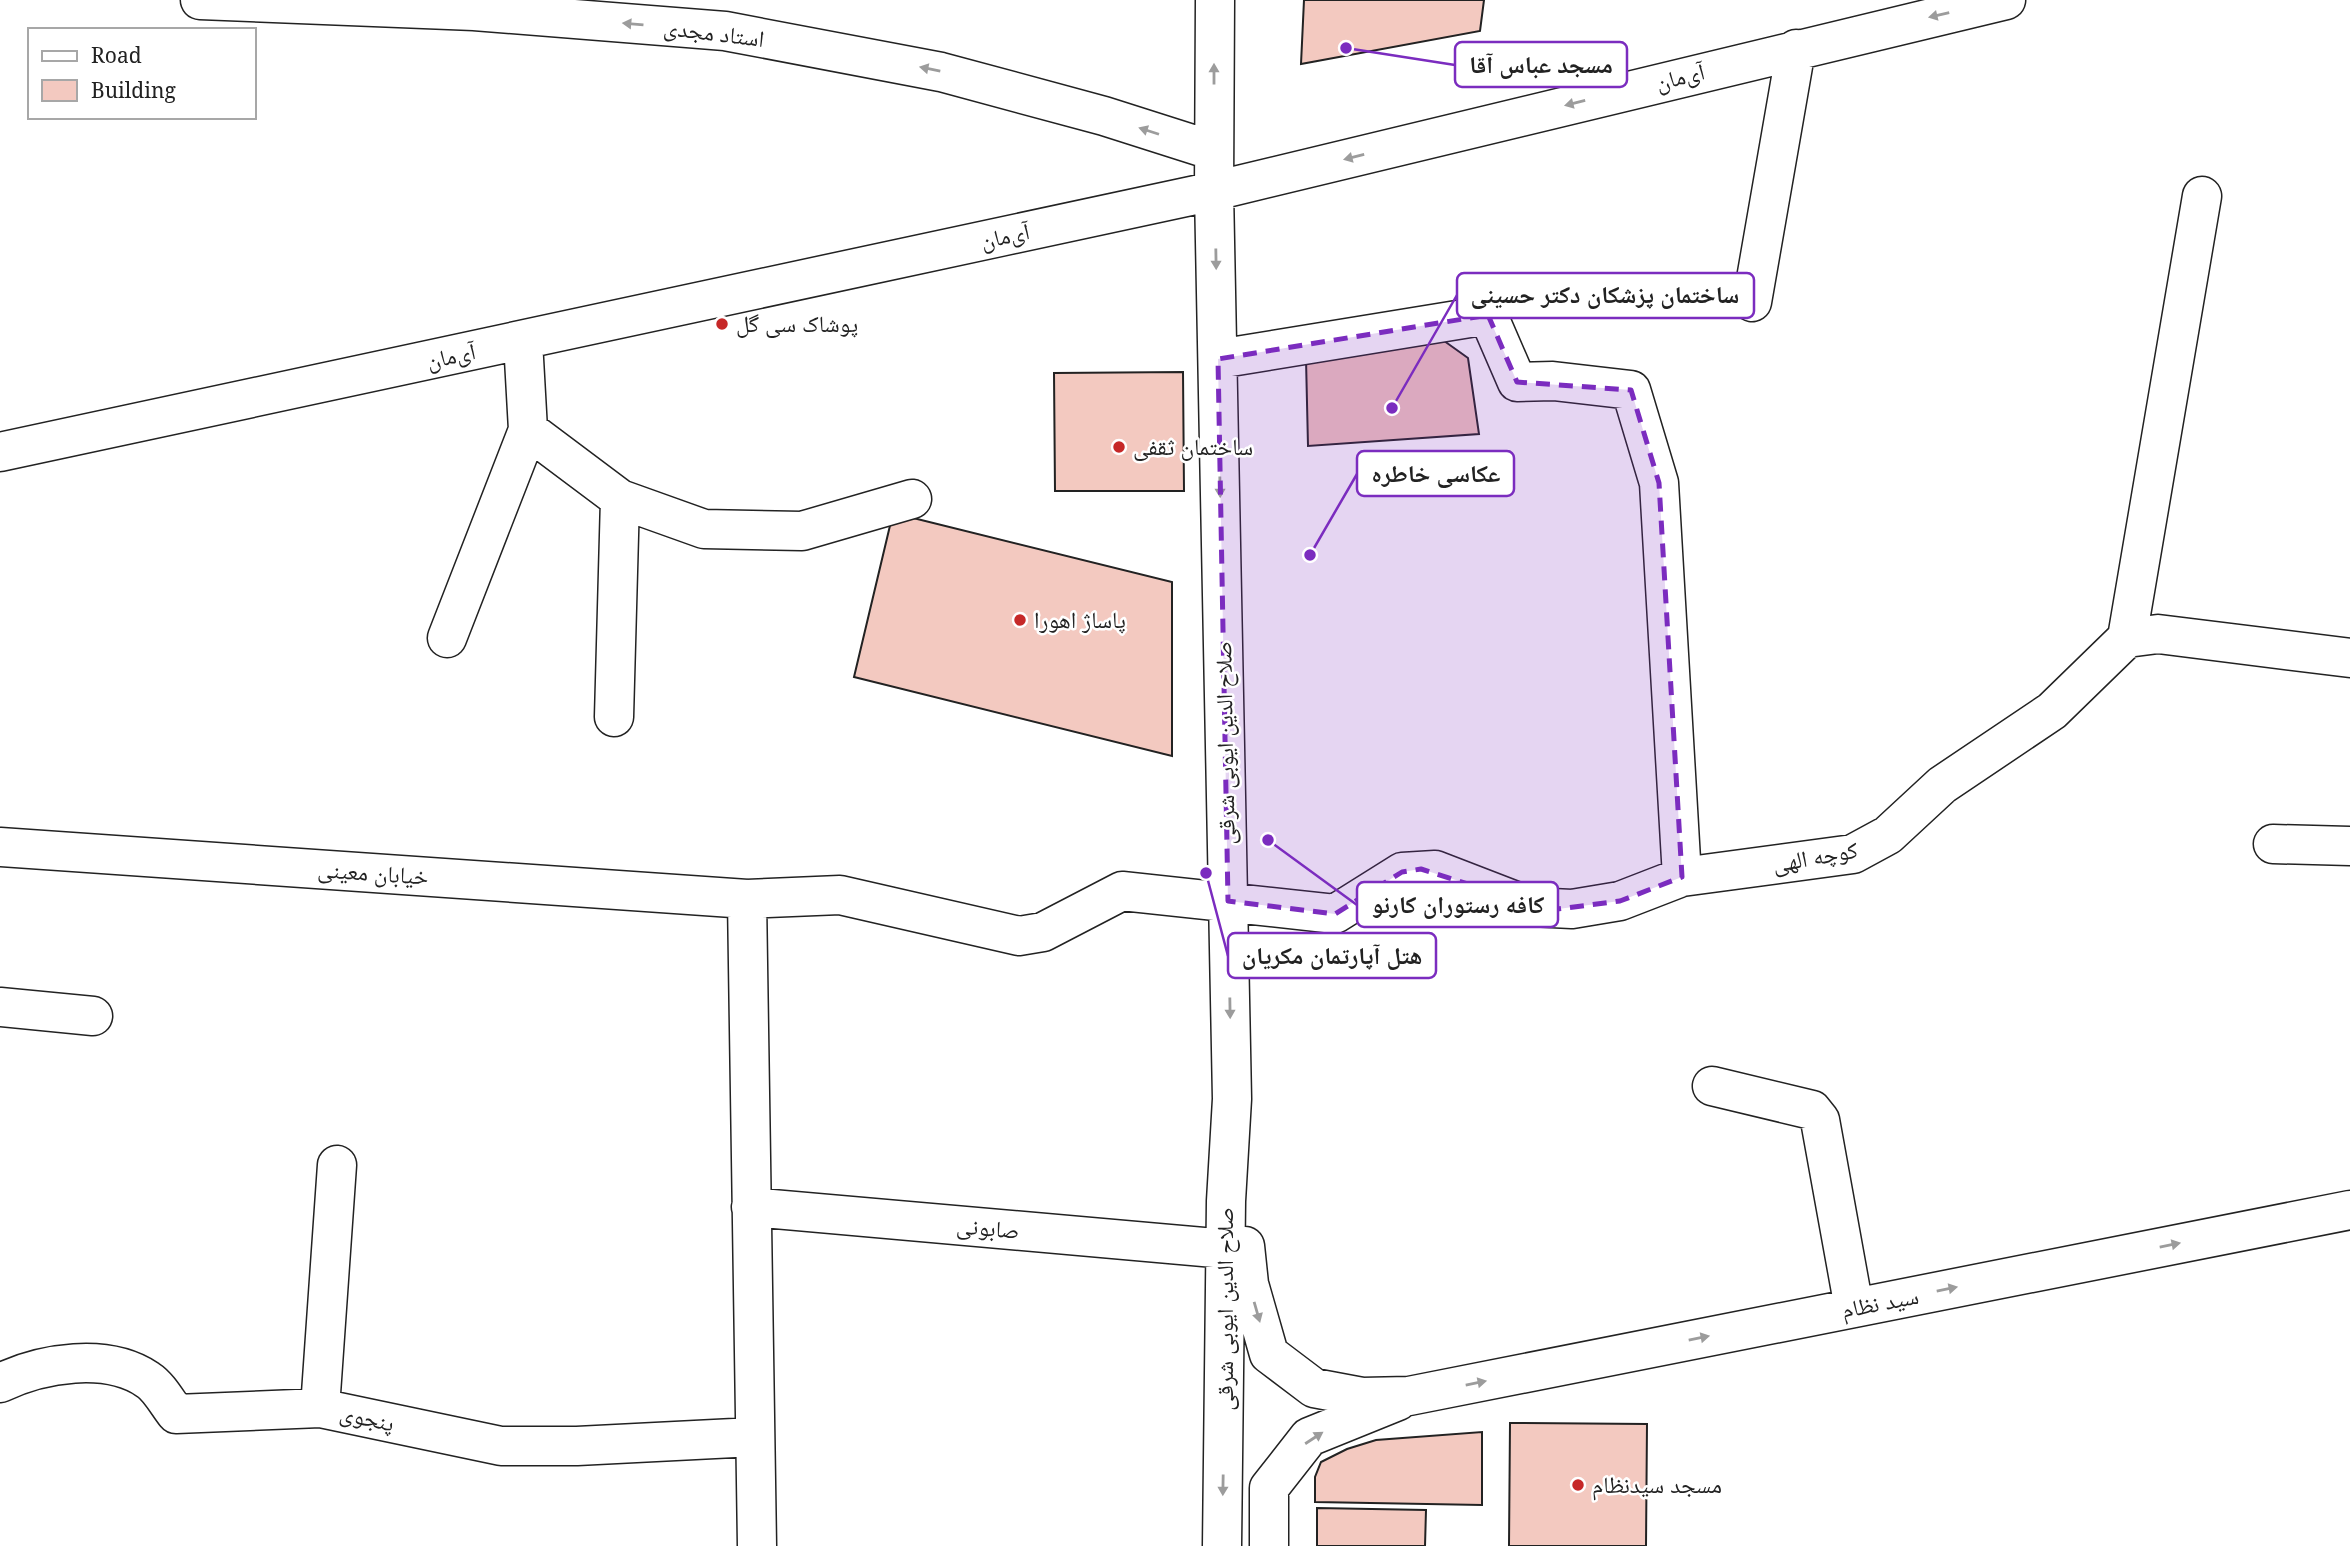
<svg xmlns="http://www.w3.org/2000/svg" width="2350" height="1546" viewBox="0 0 2350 1546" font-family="'Noto Serif','Noto Naskh Arabic',serif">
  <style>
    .building { fill: #f3c9c0; stroke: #222; stroke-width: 2 }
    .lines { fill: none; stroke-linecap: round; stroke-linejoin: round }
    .minor-casing { stroke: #222; stroke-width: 41 }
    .minor { stroke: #fff; stroke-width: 38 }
    .oneway { fill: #9c9c9c }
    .marked { fill: #7b2cbf; fill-opacity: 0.2; stroke: #7b2cbf; stroke-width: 5; stroke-dasharray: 14 9; stroke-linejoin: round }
    .poi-dot { fill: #c62828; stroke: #fff; stroke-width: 2.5 }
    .labels { text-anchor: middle; stroke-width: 5; stroke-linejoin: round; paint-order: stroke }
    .street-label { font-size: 23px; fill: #222; stroke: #fff }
    .poi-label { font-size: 23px; fill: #222; stroke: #fff; text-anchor: start }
    .leader { fill: none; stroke: #7b2cbf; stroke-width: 2.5 }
    .callout-dot { fill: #7b2cbf; stroke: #fff; stroke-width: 2.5 }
    .callout { fill: #fff; stroke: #7b2cbf; stroke-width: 2.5 }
    .callout-label { font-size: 24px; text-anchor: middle; font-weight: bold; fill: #222 }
  </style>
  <rect width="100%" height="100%" fill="#fff"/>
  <!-- building -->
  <path class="building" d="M1304,0h180l-4,31 -179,33z
    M1440,338l28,20 11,76 -171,12 -2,-87z
    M1183,372l1,119h-129l-1,-118z
    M893,513l279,69v174l-318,-79z
    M1510,1423l137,1 -1,122h-137z
    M1482,1432v73l-167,-3v-25l6,-15 26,-13 29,-9z
    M1317,1508l109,2 -1,36h-108z"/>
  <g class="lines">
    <defs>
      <path id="minor" d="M200,0l274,11 251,20 216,41 163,44 110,35
        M1215,0l-1,191 18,908 -6,102 -4,345
        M1752,302l44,-253
        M1218,359l270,-44 29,67 36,-1 78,9 28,93 23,394
        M528,430l92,69 -6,218
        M0,452l1214,-261 792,-191
        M620,499l84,30 98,2 110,-32
        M447,638l81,-208 -5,-89
        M2127,638l75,-442
        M2273,844l77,2
        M0,847l747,52 93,-4 179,41 24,-4 79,-41 213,23 67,-42 33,-2 96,37 41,2 48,-8 62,-24 171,-23 35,-19 54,-50 110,-74 75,-73 31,-4 192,24
        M747,899l10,647
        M0,1007l93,9
        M1712,1086l100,24 8,10 34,188
        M751,1207l475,42
        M1245,1246l4,38 20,70 45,34 48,9 47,-1 941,-186
        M0,1383c42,-20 107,-31 148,-3 11,7 20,24 28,34l144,-6 181,38h76l177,-9
        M320,1408l17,-243
        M1269,1546v-58l40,-51 89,-36"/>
    </defs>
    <!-- minor casing -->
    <use href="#minor" class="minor-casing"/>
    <!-- minor -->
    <use href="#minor" class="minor"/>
  </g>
  <!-- one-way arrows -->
  <defs><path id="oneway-solid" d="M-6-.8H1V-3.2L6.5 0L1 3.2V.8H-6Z" transform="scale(1.75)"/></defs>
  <g class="oneway">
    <use href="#oneway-solid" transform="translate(1939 15) rotate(167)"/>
    <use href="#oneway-solid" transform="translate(633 24) rotate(-175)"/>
    <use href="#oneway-solid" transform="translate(930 69) rotate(-169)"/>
    <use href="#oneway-solid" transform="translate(1214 74) rotate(-90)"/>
    <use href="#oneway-solid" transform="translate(1575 103) rotate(166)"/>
    <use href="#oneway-solid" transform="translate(1149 131) rotate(-162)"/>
    <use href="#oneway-solid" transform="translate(1354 157) rotate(166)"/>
    <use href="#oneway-solid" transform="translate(1216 259) rotate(89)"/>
    <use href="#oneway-solid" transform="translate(1220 487) rotate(89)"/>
    <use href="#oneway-solid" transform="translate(1230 1008) rotate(89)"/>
    <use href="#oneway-solid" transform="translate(2170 1245) rotate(-11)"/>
    <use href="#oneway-solid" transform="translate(1947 1289) rotate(-11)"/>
    <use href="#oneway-solid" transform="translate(1257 1312) rotate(74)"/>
    <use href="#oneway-solid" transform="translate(1699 1338) rotate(-11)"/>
    <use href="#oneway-solid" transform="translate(1476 1383) rotate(-11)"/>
    <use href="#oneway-solid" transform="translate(1314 1438) rotate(-33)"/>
    <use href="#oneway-solid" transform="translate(1223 1485) rotate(91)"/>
  </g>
  <!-- marked area -->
  <path class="marked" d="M1488,315l29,67 114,8 28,93 23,394 -62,24 -70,9 -129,-41 -19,3 -67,42 -107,-13 -10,-542z"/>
  <!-- markers -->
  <g class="poi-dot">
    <circle cx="722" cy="324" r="7"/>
    <circle cx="1119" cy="447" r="7"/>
    <circle cx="1020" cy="620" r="7"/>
    <circle cx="1578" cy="1485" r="7"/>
  </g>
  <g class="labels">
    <!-- street labels -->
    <g class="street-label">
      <text transform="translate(714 33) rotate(7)" y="8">استاد مجدی</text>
      <text transform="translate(1680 77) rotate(-14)" y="8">آی‌مان</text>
      <text transform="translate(1005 236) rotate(-12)" y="8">آی‌مان</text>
      <text transform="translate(451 356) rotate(-12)" y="8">آی‌مان</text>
      <text transform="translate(1225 743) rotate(-91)" y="8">صلاح الدین ایوبی شرقی</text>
      <text transform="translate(1815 857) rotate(-10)" y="8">کوچه الهی</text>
      <text transform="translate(373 873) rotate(4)" y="8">خیابان معینی</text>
      <text transform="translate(988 1228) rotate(5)" y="8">صابونی</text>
      <text transform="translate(1880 1303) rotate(-11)" y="8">سید نظام</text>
      <text transform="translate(1225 1309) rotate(-90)" y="8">صلاح الدین ایوبی شرقی</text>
      <text transform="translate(367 1418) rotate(12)" y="8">پنجوی</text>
    </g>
    <!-- poi labels -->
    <g class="poi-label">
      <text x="736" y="332">پوشاک سی گل</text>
      <text x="1133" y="455">ساختمان ثقفی</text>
      <text x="1034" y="628">پاساژ اهورا</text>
      <text x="1592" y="1493">مسجد سیدنظام</text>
    </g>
  </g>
  <!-- callouts -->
  <path class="leader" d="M1346 48L1455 65M1392 408L1457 295M1310 555L1357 474M1268 840L1357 905M1206 873L1228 956"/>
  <g class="callout-dot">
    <circle cx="1346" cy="48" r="7"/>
    <circle cx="1392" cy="408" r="7"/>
    <circle cx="1310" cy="555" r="7"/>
    <circle cx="1268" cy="840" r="7"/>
    <circle cx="1206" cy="873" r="7"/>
  </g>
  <g class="callout">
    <rect x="1455" y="42" width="172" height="45" rx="7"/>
    <rect x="1457" y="273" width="297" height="45" rx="7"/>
    <rect x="1357" y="451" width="157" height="45" rx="7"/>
    <rect x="1357" y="882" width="201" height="45" rx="7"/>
    <rect x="1228" y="933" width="208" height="45" rx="7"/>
  </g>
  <g class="callout-label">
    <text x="1541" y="73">مسجد عباس آقا</text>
    <text x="1605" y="303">ساختمان پزشکان دکتر حسینی</text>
    <text x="1436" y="482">عکاسی خاطره</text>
    <text x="1458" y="913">کافه رستوران کارنو</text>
    <text x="1332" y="964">هتل آپارتمان مکریان</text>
  </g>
  <!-- legend -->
  <rect x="28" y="28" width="228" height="91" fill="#ffffff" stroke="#a7a7a7" stroke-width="2"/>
  <rect x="42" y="51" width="35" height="10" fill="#ffffff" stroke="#a7a7a7" stroke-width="2"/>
  <text x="91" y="63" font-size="21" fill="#222222">Road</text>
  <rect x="42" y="80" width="35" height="21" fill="#f3c9c0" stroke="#a7a7a7" stroke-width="2"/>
  <text x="91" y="98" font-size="21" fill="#222222">Building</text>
</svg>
